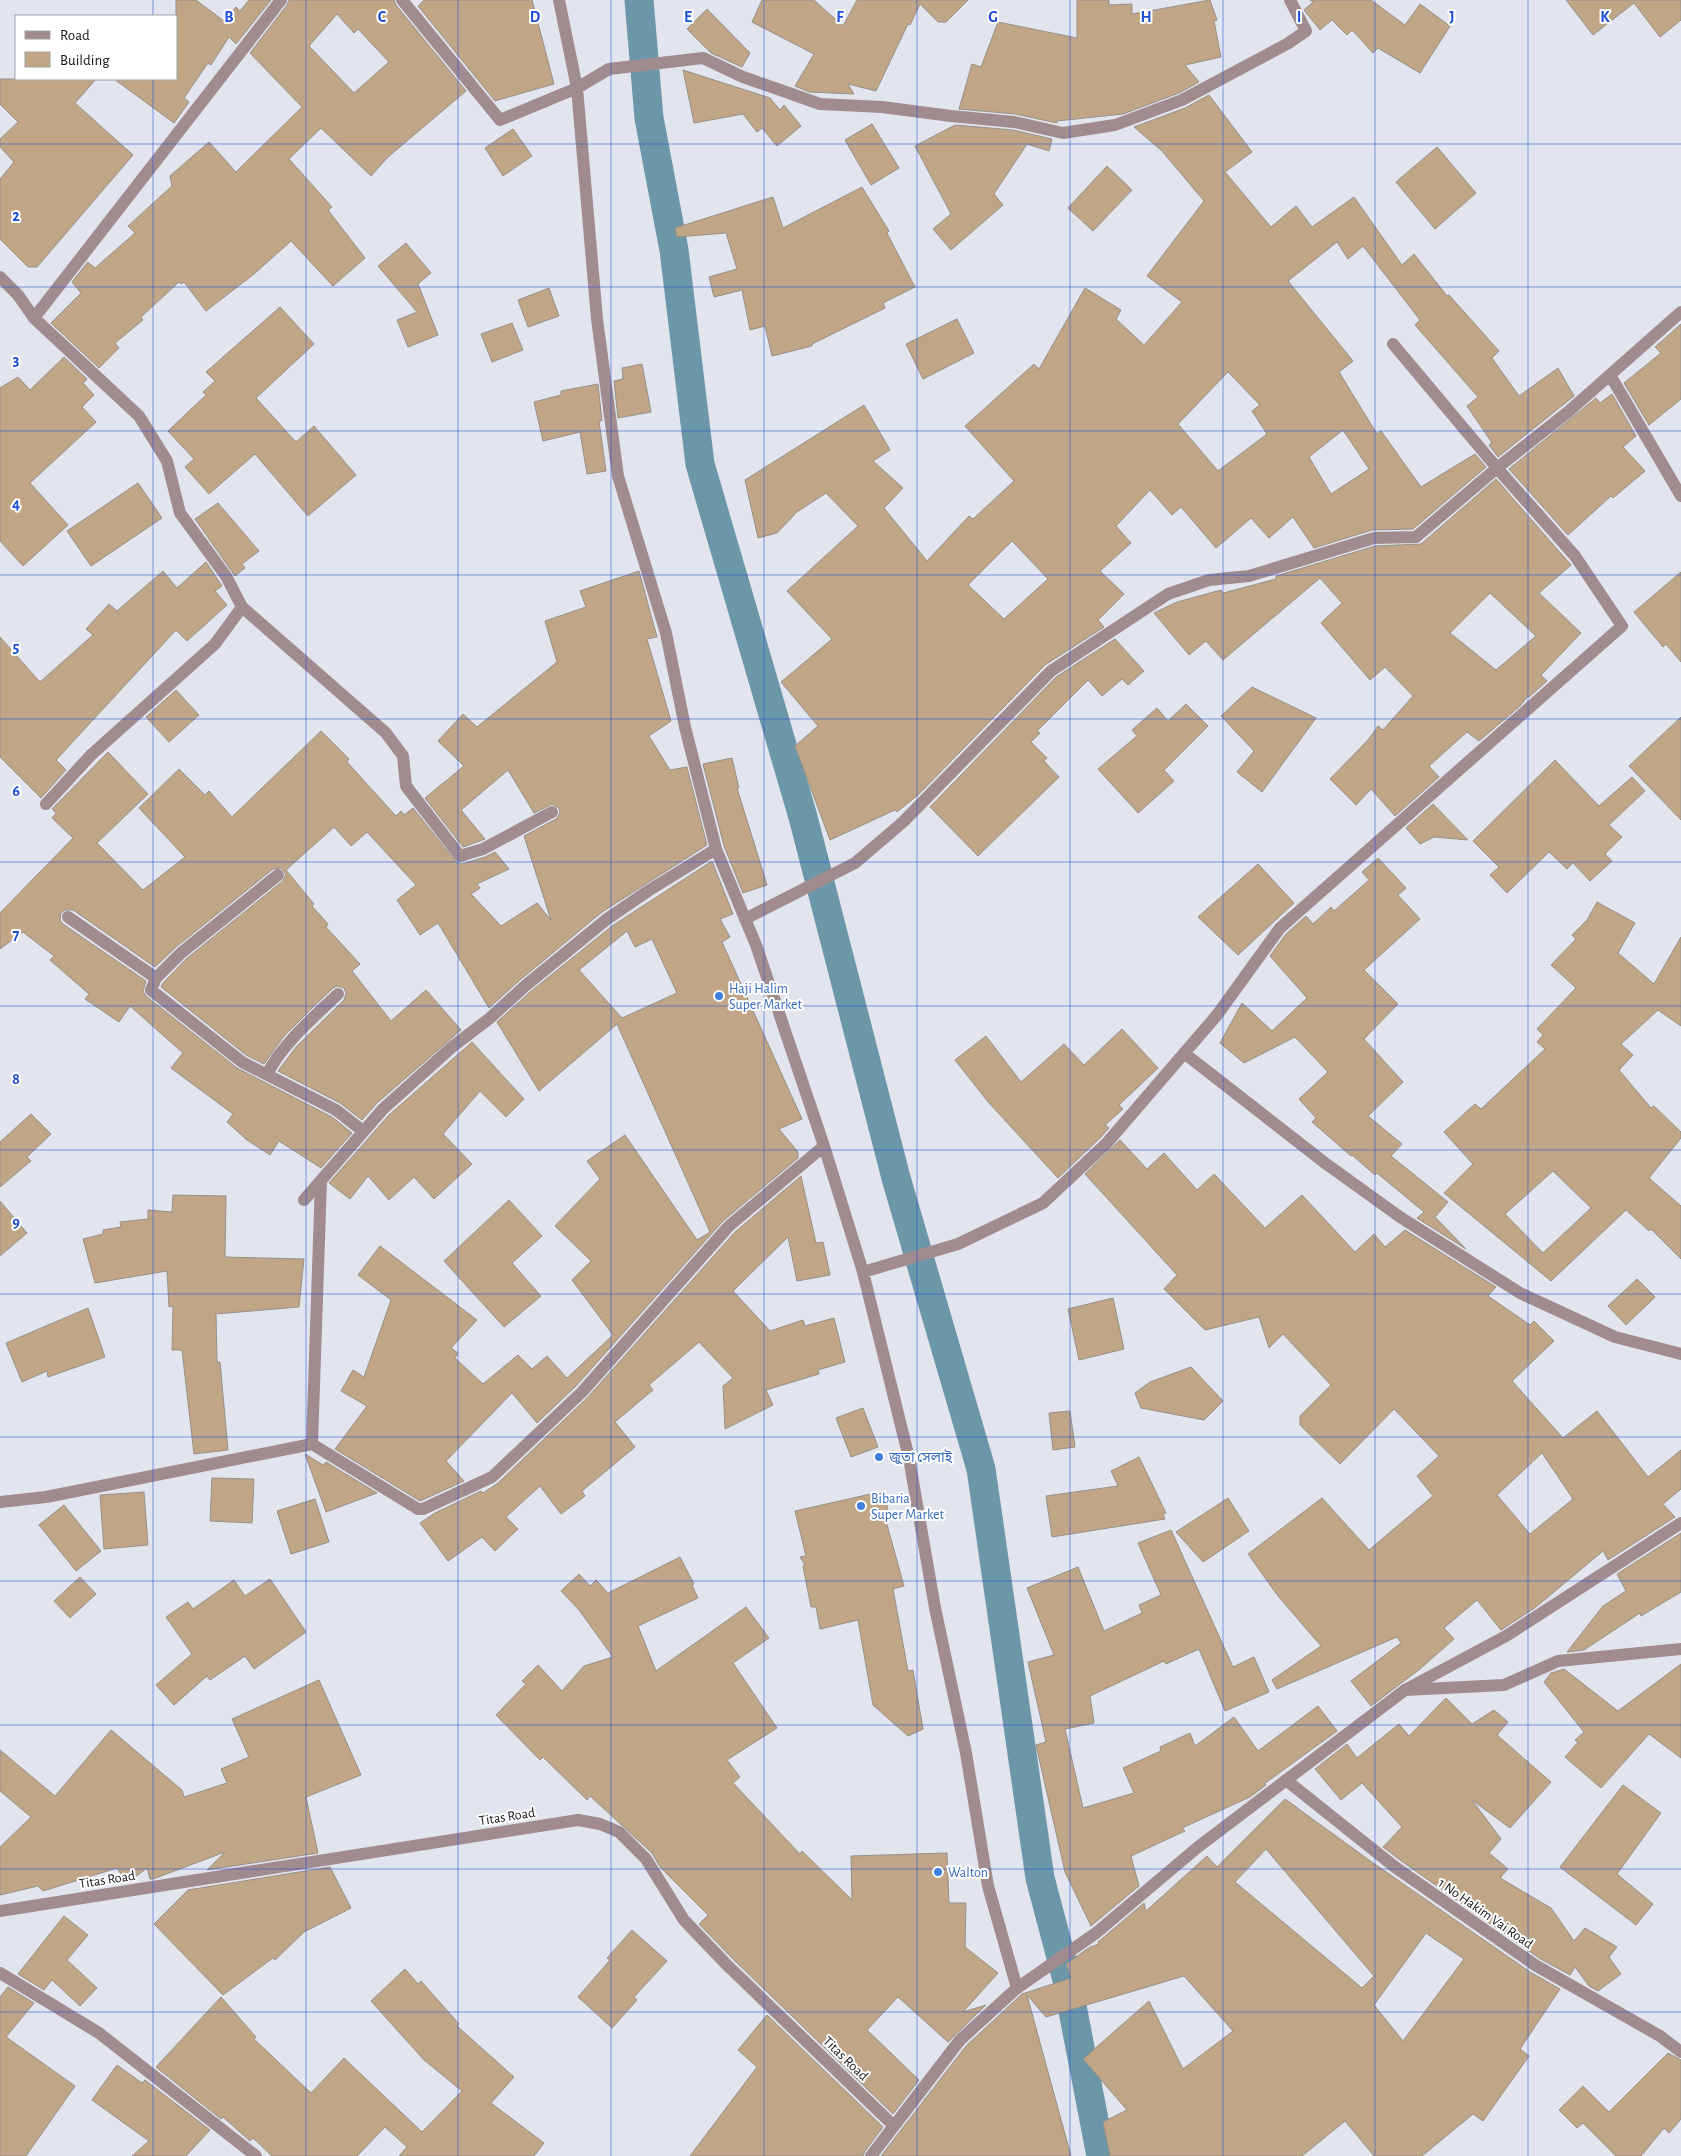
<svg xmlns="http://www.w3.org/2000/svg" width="1681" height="2156" viewBox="0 0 1681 2156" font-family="'Alegreya Sans','Noto Sans Bengali',sans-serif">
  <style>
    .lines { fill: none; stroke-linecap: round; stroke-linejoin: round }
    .canal { stroke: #6c97a8; stroke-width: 29 }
    .building { fill: #c0a686; stroke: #969089; fill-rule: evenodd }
    .minor { stroke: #a08c8e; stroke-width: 12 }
    .tertiary { stroke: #a08c8e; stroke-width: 12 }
    .grid { fill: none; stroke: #1d4ed8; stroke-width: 1; stroke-opacity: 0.55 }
    .shop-dot { fill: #3f7fe0; stroke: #fff; stroke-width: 2 }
    .labels { text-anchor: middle; stroke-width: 4; stroke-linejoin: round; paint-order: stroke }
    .shop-label { font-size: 14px; fill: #366cbe; stroke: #fff; text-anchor: start }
    .street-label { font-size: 14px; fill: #141418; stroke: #fff }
    .grid-label { font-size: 16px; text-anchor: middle; font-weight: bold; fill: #1d4ed8; stroke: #fff; stroke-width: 4; stroke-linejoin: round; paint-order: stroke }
  </style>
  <rect width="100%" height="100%" fill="#e2e5ee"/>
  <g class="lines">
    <!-- canal -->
    <path class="canal" d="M639,0l10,118 25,132 26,214 103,353 93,361 85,291 59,409 27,102 34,176"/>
  </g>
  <!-- building -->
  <path class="building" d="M176,0h20l28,21 12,-14 4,4 9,-11h22l-35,44 -7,-7 -18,28 -3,-2 -24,35 5,4 -15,21 -60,-44h62z
    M289,0h105l2,5 70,86 -78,66 -17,19 -50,-48 -32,31 43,48 -4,3 37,48 -32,28 -42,-45 -37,33 -48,37 -22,-29 -3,2 -2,-2 -38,35 2,3 -28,23 4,5 -20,20 -48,-45 30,-30 -9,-11 15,-19 1,-1 7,6 40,-35 -7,-7 44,-40 -2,-10 39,-34 27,30 66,-65 -52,-54 37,-48zM337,14l17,19 4,-4 31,33 -35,31 -45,-47z
    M424,0h108l22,84 -59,17 -77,-95z
    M762,0h52l29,26 14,-26h111l-22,22h-8l-18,-18 -10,21 -2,-1 -32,67 -28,-7 6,10 -45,-2 -14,-6 19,-32 -62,-32z
    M1077,0h32v5l23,-1v10l78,-14 7,20 -3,1 7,36 -36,8 14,17 -20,11 -56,21 -66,7v2l-42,-9 -56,-5 13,-45 9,3 17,-45 79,16z
    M1310,0h61l34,25 15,-21 30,22 -30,47 -42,-25 -5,5 -21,-23 -5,5 -15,-15 -12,10 -16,-20 9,-8z
    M1566,0h115v20l-21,17 -26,-34 -41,32z
    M707,9l43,44 -8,14 -31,-14 -24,-24z
    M683,70l87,28 10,12 4,-5 17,21 -24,20 -15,-18 -5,4 -14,-18 -49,9z
    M0,79h96l-21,24 58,52 -96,112h-9l-28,-28v-60l14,-17 -14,-15v-8l18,-17 -18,-18z
    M1209,95l43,57 -27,20 46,55 25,-21 16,21 42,-30 48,68 12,-11 33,42 2,-1 50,56 -7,7 27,38 39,-28 16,28 -76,61 -9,-12 3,-2 -25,-37 11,-9 -63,-72 5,-5 -57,-74 -15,13 -11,-17 -49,39 65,80 -14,11 38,62 4,-3 40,56 54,-33 11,13 -73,62 -41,1 -58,18 -21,-31 -24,21 -18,-20 -35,30 -35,-41 -9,8 -22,-25 -34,36 15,17 -31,28 24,23 -26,26 6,7 -59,38 -127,130 -21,17 -2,-2 -65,30 -35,-94 23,-20 -37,-44 51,-43 -45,-48 71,-65 -32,-33 -29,19 -20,21 -19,5 -13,-58 119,-75 26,45 -17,11 30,27 -19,20 43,53 42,-45 4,3 41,-38 -49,-55 69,-62 5,5 46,-81 36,22 -5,9 28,26 38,-43 -35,-26 57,-75 -42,-50 -28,-24 51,-19zM1228,372l32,33 -8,6 15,23 -49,37 -40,-47zM1343,430l26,39 -38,25 -22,-37zM1012,541l36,38 -44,40 -36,-34z
    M872,124l27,44 -28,17 -26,-45z
    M955,125l58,5 39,9 -3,12 -22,-7 -33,50 9,11 -52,45 -18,-21 18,-15 -36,-68z
    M513,129l19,27 -29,20 -18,-28z
    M1437,147l39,46 -41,36 -39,-47z
    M1107,166l25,24 -39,41 -25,-23z
    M862,187l27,44 -2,2 28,54 -32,16 2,5 -73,36v2l-40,10 -7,-30 -15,4 -8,-40 -28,7 -5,-20 28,-8 -11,-36 -49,4 -2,-9 98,-31 10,31z
    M406,243l25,30 -13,11 20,51 -30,12 -11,-27 20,-8 -39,-46z
    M549,288l10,28 -31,11 -10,-27z
    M280,307l34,37 -58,54 40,44 18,-16 42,49 -48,41 -53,-62 -46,40 -24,-27 9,-8 -26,-28 38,-36 -3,-3 12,-11 -9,-9z
    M957,319l17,34 -51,26 -17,-35z
    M512,323l11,27 -31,12 -11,-28z
    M1681,324v75l-32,26 -25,-42 37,-30 -6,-6z
    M64,357l23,22 -4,4 11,12 -12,12 14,15 -66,61 38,42 -45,41 -23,-25v-153l18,-11 12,13z
    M642,364l9,48 -33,6 -4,-37 9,-2 -1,-11z
    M598,384l4,37h-3l7,50 -19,3 -7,-42 -37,9 -9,-39 27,-7v-4z
    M1612,394l24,42 -13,11 22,24 -32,27 -2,-2 -43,39 -59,-66 87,-71 4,5z
    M1496,479l75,86 -32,28 42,40 -40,42 6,6 -18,16 -1,-1 -8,10 -41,35 -12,-9 -38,34 10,11 -44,39 -24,-27 -15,16 -26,-26 38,-39 10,-14 5,4 30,-34 -28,-29 -15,13 -49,-57 21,-20 -22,-25 -97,82 -17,-19 -17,14 -35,-42 23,-11 44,-12 2,3 53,-14v-3l99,-30 46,-2zM1490,593l46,43 -40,34 -46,-37z
    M138,483l24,35 -71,48 -24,-35z
    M218,503l41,48 -17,13 3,4 -10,8 -40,-57z
    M206,562l16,24 -7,5 12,14 -40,36 -11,-11 -120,130 10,10 -25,28 -41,-41v-120l40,45 53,-47 -7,-6 23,-25 8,7 46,-40 14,17z
    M639,571l18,66 -10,2 24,82 -22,15 21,34 17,-3 20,78 -105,67 -82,68 -31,28 -51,-85 -18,12 -23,-35 19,-15 -49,-53 -16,14 -17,-19 -48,43 28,34 -2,2 16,18 -2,3 34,37 -8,7 39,50 35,-31 35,40 -84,73 -15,17 -22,-17 -62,-32 18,-24 48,-47 2,-7 -2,-5 -7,-2 -4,2 -20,19 -29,29 -20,28 -18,-9 -85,-68 2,-4 23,-24 97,-78 3,-7 -5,-6 -8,1 -97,78 -21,20 -82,-57h-8l-4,3 -1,7 3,4 83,57 -3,10 3,5 91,72 95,49 20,16 -31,35 -42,-27 -9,14 -23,-15 -20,-18 6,-8 -62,-46 12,-15 -53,-47 -11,16 -34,-23 4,-5 -39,-34 4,-4 -31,-24 -23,17v-36l73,-75 -21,-20 4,-5 -4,-4 56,-57 40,42 -51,49 46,47 42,-33 -46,-49 40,-39 26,26 4,-4 23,26 89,-86 28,28 -2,3 49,54 5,-5 3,4 9,-7 44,55 5,1 23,-7 10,-5 14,17 -32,15 3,4 -9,6 30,32 36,-23 14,17 -27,-84 32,-17 4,-6 -1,-5 -7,-4 -18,9 -26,-43 -47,40 24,29 -22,8 -38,-49 39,-32 -26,-25 25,-27 14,13 80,-65 -12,-41 41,-14 -6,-16z
    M1681,572v90l-15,-18 -3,3 -29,-35z
    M1115,639l29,32 -16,14 -6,-6 -20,17 -14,-16 -51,51 3,2 -9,9 16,16 -3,3 15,16 -81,79 -48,-49 126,-130z
    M1252,687l64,31 -54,74 -25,-20 17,-21 -33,-35z
    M176,690l23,25 -30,27 -23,-25z
    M1186,704l22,22 -44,44 10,11 -36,32 -40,-44 39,-33 -5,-6 25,-22 11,13z
    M1681,717v103l-52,-54z
    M732,758l7,30h-2l30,97 -24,8 -19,-47 -21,-82z
    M1555,760l44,46 33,-29 13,14 -36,34 13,12 -17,17 7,7 -22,20 -17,-18 -6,6 -18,-17 -42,41 -17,-18 9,-8 -26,-26z
    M1433,804l35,36 -34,-3 -14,7 -14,-16z
    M1378,858l28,30 -8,7 22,24 -56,51 34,34 -34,35 39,43 -35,34 34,28 -11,12 57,46 -13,15 31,32 -49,-31 7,-6 -47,-39 -2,2 -23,-20 -1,1 -39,-34 4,-4 -17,-19 29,-27 -33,-35 -51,26 -24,-20 22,-40 30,28 35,-33 -37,-42 16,-22 20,-18 7,8 18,-17 3,4 35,-31 -7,-8z
    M712,861l21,53 -13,5 10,18 -8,5 80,177 -23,10 19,23v6l-75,63 -147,165 -39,37 -25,-30 -66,68 18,20 -44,20 -85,-52 32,-43 -26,-15 12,-21 11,7 27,-77 -33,-25 22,-29 97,74 -26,28 7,5 -3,5 28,26 35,-29 14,14 15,-13 20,22 46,-43 -41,-55 19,-19 -36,-35 45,-47 -13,-18 38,-26 72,105 13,-8 -93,-208 -78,67 -42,-69 33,-30 82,-66zM627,931l8,16 17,-8 25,54 -55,25 -43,-48z
    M1258,864l36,39 -56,52 -40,-38z
    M1597,902l38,21 -17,30 36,31 27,-47v89l-23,-16 -37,34 12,11 -14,15 32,38 3,-2 27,26v6l-32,40 32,28v53l-30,-30 -2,2 -23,-21 -75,71 -107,-88 29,-29 -29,-32 31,-28 6,5 64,-60 -8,-7 6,-7 -6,-6 39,-41 -25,-23 25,-26 -4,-4 15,-15zM1553,1171l38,37 -48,45 -38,-39z
    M1122,1029l36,39 -39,37 4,4 -18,16 4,3 -9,10 -42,40 -69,-75 -34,-43 31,-24 35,46 43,-38 20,21z
    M472,1042l52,57 -18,18 -26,-26 -37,43 29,30 -38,35 -20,-22 -25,23 -21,-24 -18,23 -21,-16 60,-68z
    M31,1114l20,20 -24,23 4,4 -31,26v-45z
    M1120,1140l27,29 17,-16 33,37 17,-16 51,54 37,-33 53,57 19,-18 11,13 20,-17 91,57 -8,9 42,29 4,-4 20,20 -42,40 51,57 34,-27 51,66 33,-27v39l-18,15 12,13 -67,43 -5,-9 -67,56 -35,23 -24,-30 -33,28 10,11 -34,30 -49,37 -20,-25 50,-38 -4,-6 -120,52 -5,-9 49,-34 -43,-50 -30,-42 74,-56 47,52 64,-54 -16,-20 22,-20 -45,-47 -54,55 -40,-39v-9l31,-31 -48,-51 -14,14 -10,-31 -54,13 -41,-41 13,-14 -92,-101zM1542,1453l31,46 -43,35 -33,-39z
    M801,1176l15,67 7,-1 7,33 -33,6 -9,-44 -55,54 37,40 33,-11 2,6 29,-8 11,44 -27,8 1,4 -53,16 7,15 -48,24 -2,-43 10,-8 -34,-36 -50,43 4,5 -38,32 20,25 -53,44 3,5 -24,18 -21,-28 -34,31 12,12 -23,22 -13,-14 -34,24 -28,-38 15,-10 46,-22 2,2 15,-10 90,-86 147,-165z
    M173,1195l53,1 -1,61 79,2 -5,48 -83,7 1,48h3l8,88 -34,4 -12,-104h-10l1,-44 -4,1 -2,-36 -72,12 -12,-44 20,-5v-4l18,-3 -1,-5 28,-3v-9l24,2z
    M509,1200l33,36 -30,27 29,33 -37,31 -60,-66z
    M0,1201l27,32 -27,23z
    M1637,1279l18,18 -29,28 -18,-19z
    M1113,1298l11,51 -45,11 -11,-51z
    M88,1308l17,49 -57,20 -1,-6 -25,11 -16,-39z
    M1191,1367l32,34 -19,19 -63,-12 -6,-15 15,-11z
    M863,1408l15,39 -27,10 -15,-39z
    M1070,1411l5,36 -22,3 -4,-37z
    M305,1454l18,11 3,-3 51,31 -51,19z
    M1139,1457l27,56 -3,1 2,5 -113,18 -6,-41 72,-10 -7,-15z
    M212,1478l42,1 -2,44 -42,-2z
    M884,1491l6,29 -4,1 18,65 -11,3 15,82 5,-1 10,59 -15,7 -35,-31 -15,-85 -38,9 -4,-22h-5l-8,-41 2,-1 -5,-8 6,-1 -11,-45z
    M144,1492l4,53 -44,4 -4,-54z
    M1228,1498l21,33 -46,31 -27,-30z
    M315,1499l14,43 -38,12 -14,-43z
    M64,1505l37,46 -25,20 -37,-46z
    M1171,1530l62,137 21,-10 15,35 -44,19 -26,-62 -33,15 -2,-3 -74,35 4,27 -29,6 18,79 51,-15 -11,-25 38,-17 -1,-4 30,-14 5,13 39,-29 24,34 60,-45 19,25 -73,53 2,1 -16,12 -68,31 3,3 -54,25 8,30 -48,40 -26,-54 -29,-127 10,-3 -18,-80 26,-7 -27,-67 51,-21 26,64 38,-18 -3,-8 22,-10 -23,-52z
    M1681,1533v59l-40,24 -1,-3 -56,37 -17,2 36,-46 23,-15 -9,-17z
    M680,1557l14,27 -2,1 6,13 -60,28 18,45 90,-64 23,31 -36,25 44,65 -50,32 13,17 -7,6 67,71 2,-3 50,49 -1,-44 96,-3 2,50h17l-1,44 33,26 -35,39 23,-7 -38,37 -50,-45 -31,33 52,50 -26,34 -160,-155 -34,-35 9,-9 -48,-48 -8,-14 -62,-57 -3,4 -44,-43 -3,3 -44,-45 30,-31 -4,-3 16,-16 24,26 22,-25 29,-9 -34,-47 -18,-19 18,-17 11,12 6,-6 12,13z
    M80,1577l16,17 -26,24 -16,-17z
    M270,1579l36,53 -52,37 -9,-13 -35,24 -3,-4 -33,29 -18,-20 36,-31 -26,-37 22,-15 5,7 41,-29 11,16z
    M1681,1664v94l-32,-24 -48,54 -36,-31 13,-15 -3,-2 9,-8 -40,-50 7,-9 13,-4 54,42z
    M319,1680l42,95 -55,22 12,56 -111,17 18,-18 -72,27h-3l-3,-11 -20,15 -10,-15 -74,23 -5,-5 -38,9v-48l31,-30 -31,-26v-41l55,46 56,-66 71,60 2,7 43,-14 -6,-14 28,-12 -17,-38z
    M1446,1698l26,26 22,-14 14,12 -11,13 54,47 -41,46 -38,-28 29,39 -12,14 19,16 -8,9 51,30 23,33 11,-13 32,19 -8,10 12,17 -23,17 -9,-5 -14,-19 -5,8 -31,-17 -139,-98 -17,-13 19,-20 -40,-44 -21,17 -26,-31 32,-25 10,14 42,-34 10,12z
    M1623,1785l38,28 -44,61 36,30 -17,21 -76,-58z
    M1285,1799l84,61 161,112 30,17 -40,60 9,7 -46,65 -10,-7 -51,42h-48l-29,-35 -43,35h-192l-7,-34 24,-12 -44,-51 66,-58 34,68 50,-38 -49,-55 -138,41 -19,-22 44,161h-190l85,-110 56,-52 49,-16 -5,-14 24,-17 9,-3 -1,-2 46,-39 2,8 61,-55 10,11zM1266,1849l108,127 -12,12 -127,-106zM1426,1933l38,26 -61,82 -29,-36z
    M330,1867l21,41 -47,24 -29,28 -2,-2 -50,37 -69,-71 34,-34z
    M64,1916l24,19 -21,25 30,28 -17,18 -28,-26 -8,10 -26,-16z
    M632,1930l35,31 -33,36 3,3 -25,28 -34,-31 32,-37 -3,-2z
    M405,1969l13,15 3,-3 38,43 -2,2 57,51 -23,26 53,40 -10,13h-135l8,-9 -22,-20 -28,29h-85l-19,-18 -3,3 -27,-24 -2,2 -65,-52 65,-70 35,40 -2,2 57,54 33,-35 78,74 40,-41 -38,-31 -53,-59z
    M8,1987l26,16 -28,34 69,49 -49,70h-26v-159z
    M767,2015l116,112 -18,24 -2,5h-173l67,-89 -19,-17z
    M1668,2053l13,7v59l-12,14 -5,-5 -23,28h-25l-33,-33 -6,5 -18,-18 24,-24 26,26z
    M117,2065l25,18 3,-3 65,50 -24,26h-54l17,-15 -57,-41z"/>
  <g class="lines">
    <!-- minor -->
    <path class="minor" d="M402,0l98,120 77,-32 32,-19 94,-11 40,19 77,27 62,3 69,9 63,6 49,11 52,-8 67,-25 105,-56 19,-13 -16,-31
      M559,0l18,88 20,231 21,157 48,157 19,94 31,122 40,96 68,201 39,126 46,186 26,150 31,145 22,133 29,102
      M0,277l18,18 16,23 247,-318
      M34,318l105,98 28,45 13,52 46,63 16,31 -27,37 -124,111 -45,49
      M1610,375l71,121
      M242,607l144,126 17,23 3,30 54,70 23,-7 69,-37
      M68,917l88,61 -5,12 91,72 94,48 27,21
      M745,919l110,-56 48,-41 148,-151 117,-77 41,-14 40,-4 125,-38 42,-1 81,-69 71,-56 113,-100
      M156,978l25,-25 97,-78
      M1184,1053l141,110 75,54 120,76 95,44 66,17
      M267,1074c17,-32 45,-55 71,-80
      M304,1200l79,-91 69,-62 38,-29 35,-32 82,-67 41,-28 68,-42
      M863,1272l95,-28 85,-41 63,-59 111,-129 63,-87 342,-302 -47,-70 -78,-88 -104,-124
      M312,1444l106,65h5l69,-32 90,-85 147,-166 95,-80
      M0,1502l46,-5 266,-53 9,-263
      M1405,1690l99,-5 54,-24 123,-12
      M1286,1780l109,87 140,98 125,71 21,16
      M0,1973l99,60 157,123"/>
    <!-- tertiary -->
    <path class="tertiary" d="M0,1911l578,-91 22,4 19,8 27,27 38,61 43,45 166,160
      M871,2156l89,-116 57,-52 79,-55 102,-86 207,-157 101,-54 175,-113"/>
  </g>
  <!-- grid -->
  <path class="grid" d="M153,0v16M306,0v2156M458,0v2156M611,0v2156M764,0v2156M917,0v2156M1070,0v2156M1223,0v2156M1375,0v2156M1528,0v2156M153,79v2077M0,144h1681M0,287h1681M0,431h1681M0,575h1681M0,719h1681M0,862h1681M0,1006h1681M0,1150h1681M0,1294h1681M0,1437h1681M0,1581h1681M0,1725h1681M0,1869h1681M0,2012h1681"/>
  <!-- markers -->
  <g class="shop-dot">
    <circle cx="719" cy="996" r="5"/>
    <circle cx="879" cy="1457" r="5"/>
    <circle cx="861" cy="1506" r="5"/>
    <circle cx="938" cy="1872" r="5"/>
  </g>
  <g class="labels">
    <!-- shop labels -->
    <g class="shop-label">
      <text x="729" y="993">Haji Halim<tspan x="729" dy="16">Super Market</tspan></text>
      <text x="889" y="1462">জুতা সেলাই</text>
      <text x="871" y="1503">Bibaria<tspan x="871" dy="16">Super Market</tspan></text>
      <text x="948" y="1877">Walton</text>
    </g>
    <!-- street labels -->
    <g class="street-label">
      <text transform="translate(507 1816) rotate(-9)" y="5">Titas Road</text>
      <text transform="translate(107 1879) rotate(-9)" y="5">Titas Road</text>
      <text transform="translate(1486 1913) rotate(35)" y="5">1 No Hakim Vai Road</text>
      <text transform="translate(846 2058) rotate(44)" y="5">Titas Road</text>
    </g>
  </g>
  <g class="grid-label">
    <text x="229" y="22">B</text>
    <text x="382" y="22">C</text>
    <text x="535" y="22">D</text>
    <text x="688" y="22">E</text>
    <text x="840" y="22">F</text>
    <text x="993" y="22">G</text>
    <text x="1146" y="22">H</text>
    <text x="1299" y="22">I</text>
    <text x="1452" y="22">J</text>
    <text x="1605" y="22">K</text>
    <text x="16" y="221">2</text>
    <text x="16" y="365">3</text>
    <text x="16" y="509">4</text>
    <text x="16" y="652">5</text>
    <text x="16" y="796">6</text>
    <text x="16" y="940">7</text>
    <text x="16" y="1084">8</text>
    <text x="16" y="1227">9</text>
  </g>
  <!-- legend -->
  <rect x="15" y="15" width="162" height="65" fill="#ffffff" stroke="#a1a1a3"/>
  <rect x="25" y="31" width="25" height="8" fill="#a08c8e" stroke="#a1a1a3"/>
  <text x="60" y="40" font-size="15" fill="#141418">Road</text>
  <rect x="25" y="52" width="25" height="15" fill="#c0a686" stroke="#a1a1a3"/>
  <text x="60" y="65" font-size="15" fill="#141418">Building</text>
</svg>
